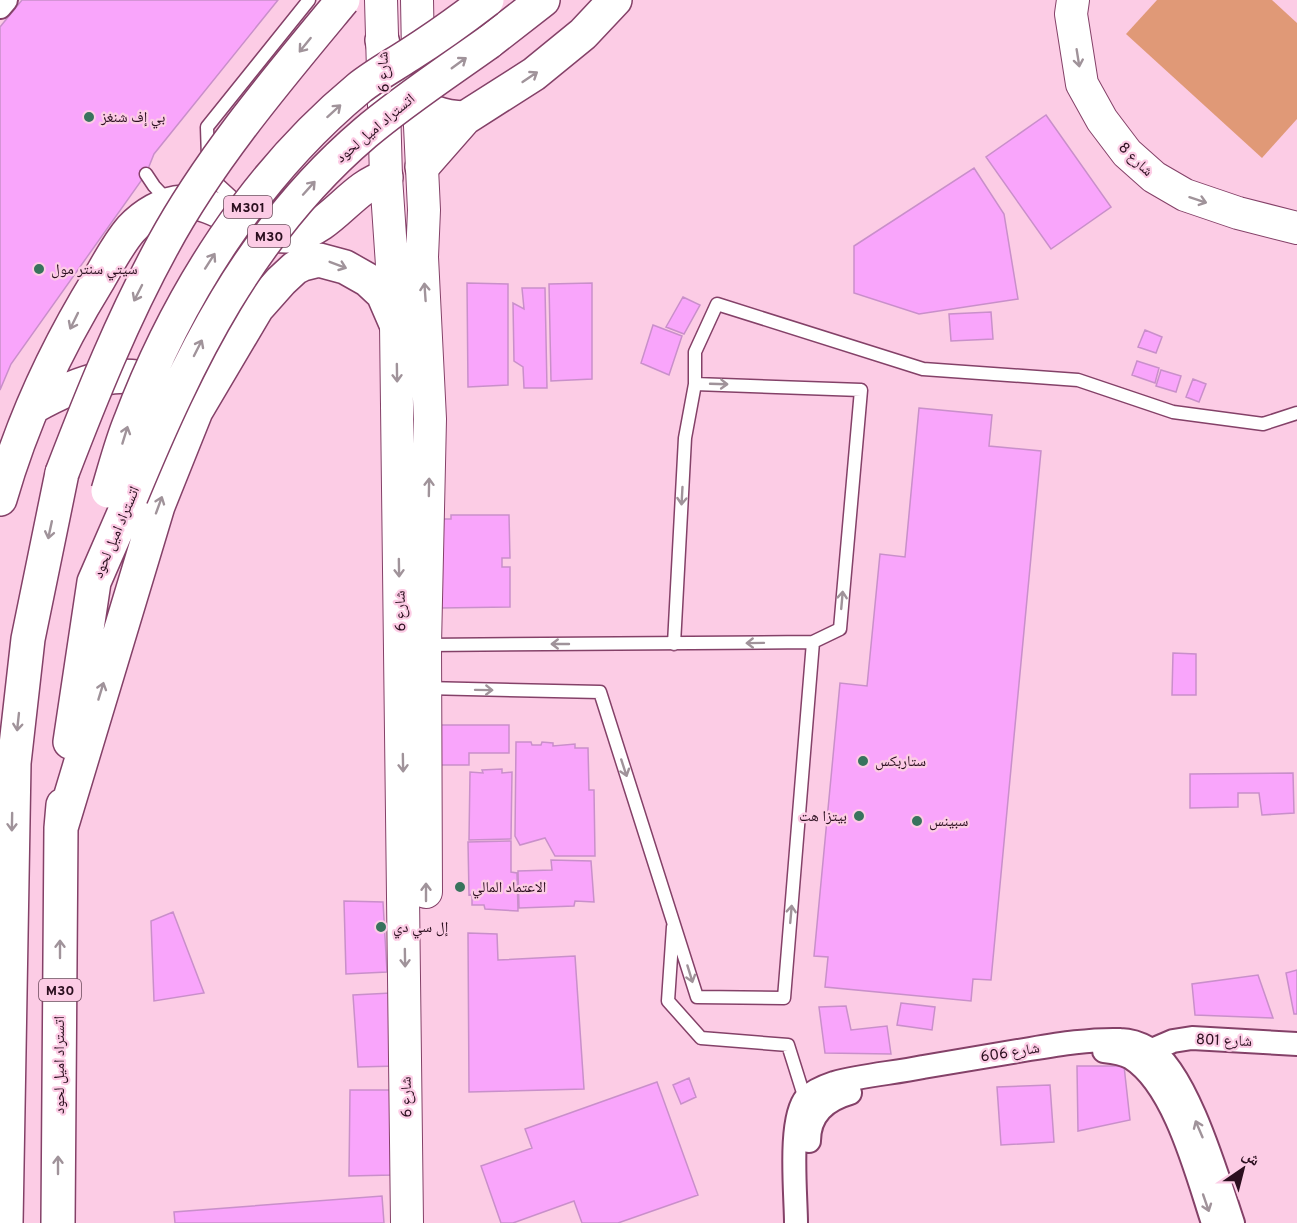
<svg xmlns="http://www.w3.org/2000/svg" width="1297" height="1223" viewBox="0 0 1297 1223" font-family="Overpass,'Noto Naskh Arabic',sans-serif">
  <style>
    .green { fill: #e09977 }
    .building { fill: #f9a5fb; stroke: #c98fca; stroke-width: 1.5 }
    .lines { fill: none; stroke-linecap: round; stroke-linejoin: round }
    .lane-casing { stroke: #844168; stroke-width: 15 }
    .street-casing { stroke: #844168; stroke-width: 26 }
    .secondary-casing { stroke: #844168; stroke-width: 34 }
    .highway-casing { stroke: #844168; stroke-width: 36 }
    .lane { stroke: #fff; stroke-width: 12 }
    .street { stroke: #fff; stroke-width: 22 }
    .secondary { stroke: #fff; stroke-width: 32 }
    .highway { stroke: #fff; stroke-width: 33 }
    .highway-bridge-casing { stroke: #844168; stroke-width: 36; stroke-linecap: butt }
    .highway-bridge { stroke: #fff; stroke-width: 33 }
    .oneway { stroke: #a0939a }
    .poi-dot { fill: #38735c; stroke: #fccce5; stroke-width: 2 }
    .labels { text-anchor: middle; stroke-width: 4.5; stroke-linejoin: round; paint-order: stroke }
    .shield { fill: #fccce5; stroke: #6a485a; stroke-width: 1.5 }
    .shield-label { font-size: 14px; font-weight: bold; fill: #2b0f1f }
    .street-label { font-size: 15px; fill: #2b0f1f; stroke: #fccce5 }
    .poi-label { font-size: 15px; fill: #2b0f1f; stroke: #fccce5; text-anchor: start }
  </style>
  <rect width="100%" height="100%" fill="#fccce5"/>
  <!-- green -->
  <path class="green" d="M1157,0h115l25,23v96l-35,39 -136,-124z"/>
  <!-- building -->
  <path class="building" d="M22,0h256l-124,154 -8,20 -135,190 -11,26v-363z
    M1046,115l65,92 -60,42 -65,-92z
    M974,168l30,46 14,85 -99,15 -65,-21v-47z
    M467,283l41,1v101l-40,2z
    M592,283v96l-41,2 -2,-97z
    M522,288h23l2,100h-23l-1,-21 -9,-6 -1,-58 11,6z
    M683,297l17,8 -16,29 -18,-7z
    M991,312l2,27 -42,2 -2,-27z
    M653,325l29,11 -13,39 -28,-12z
    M1145,330l17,7 -6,16 -18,-6z
    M1137,361l22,7 -4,15 -23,-8z
    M1161,370l20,6 -5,16 -20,-6z
    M1193,379l13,5 -7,18 -13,-5z
    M919,408l73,7 -3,31 52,5 -50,529 -18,-1 -2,22 -146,-14 3,-30 -14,-1 26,-273 27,3 13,-132 25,3z
    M451,515h58l1,43h-8v9h8v40l-70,1 -1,-89h12z
    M1173,653l23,1v41h-24z
    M440,725h69v28h-40v12h-29z
    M516,742h15l1,3h9l1,-3 11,1v3l22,-2v4h13l1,42h5l1,66h-40l-10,-18 -25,7 -5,-9z
    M502,769v4l10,-1 -1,67 -42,1 1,-68 13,1 -1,-3z
    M1293,773l1,40 -32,2 -3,-22h-21v14l-48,1v-34z
    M511,841v31l6,1 1,38 -33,-2 -1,-4h-12v-11l-3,1 -1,-53z
    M551,860l40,1 3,41 -19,-1 -1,5 -55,2 -1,-37 34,-1z
    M344,901l39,1 4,70 -41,2z
    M173,912l31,81 -50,8 -3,-80z
    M468,933l29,1 1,26 77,-4 9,133 -115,3z
    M1297,970v44h-3l-8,-41z
    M1258,975l15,43 -78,-3 -3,-31z
    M391,993l6,73 -39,1 -5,-72z
    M901,1003l34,4 -3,23 -35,-5z
    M846,1006l5,24 36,-4 4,28 -66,-1 -6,-46z
    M1077,1066h47l6,54 -52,11z
    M689,1078l7,19 -15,7 -8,-19z
    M657,1082l41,113 -80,28h-36l-8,-22 -61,22h-12l-20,-57 51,-18 -7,-19z
    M1050,1085l4,57 -53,3 -4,-58z
    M350,1090h40l3,85 -44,1z
    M382,1196l2,27h-209l-1,-11z"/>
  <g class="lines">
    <defs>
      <path id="lane" d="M208,158l-1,-31 102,-127
        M146,174l8,12 14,15
        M209,176l36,33
        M695,384v-32l22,-48 206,65 155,11 95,32 90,12 34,-11
        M426,645l387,-3 27,-13 21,-239 -166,-6 -10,54 -11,206
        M425,688l175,4 97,305 87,1 29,-356
        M673,927l-5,74 33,37 87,7 17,54"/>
      <path id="street" d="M0,7l6,-7
        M1152,1050l21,-9 19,-3 105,6
        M1104,1051c10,1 19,2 27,7 44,28 66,117 82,165
        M809,1141c0,-27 17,-41 41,-48
        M796,1223c0,-28 -8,-104 10,-125 7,-7 19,-12 28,-15 29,-8 60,-10 89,-16 36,-6 72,-12 107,-18 30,-5 60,-10 91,-9 10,0 20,4 29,9 37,21 69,133 83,174"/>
      <path id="secondary" d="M381,0l5,177 10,147 11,899
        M417,0l2,105 5,105 -2,47 8,162 -5,226 1,247
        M1073,0l-2,14 11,70 20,36 25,33 27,24 31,18 53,18 59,15"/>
      <path id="highway" d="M382,40c10,45 33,77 83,78
        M489,42l54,-42
        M422,167l43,-49 69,-44 49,-40 32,-34
        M33,407c43,-24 94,-46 140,-17
        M0,499c22,-77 57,-152 99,-220 10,-17 19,-35 32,-50 13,-14 32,-26 52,-27 37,-2 74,41 112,33 37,-7 56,-48 91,-58
        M70,742l24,-160 37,-85
        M61,828l97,-322 38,-95 61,-103 24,-27 14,-13 8,-4 16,-4 26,7 23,13 15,14 13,30
        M6,1223l8,-460 14,-124 34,-166
        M58,1223l3,-395 2,-23"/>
    </defs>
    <!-- lane casing -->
    <use href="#lane" class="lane-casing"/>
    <!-- street casing -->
    <use href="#street" class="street-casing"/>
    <!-- secondary casing -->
    <use href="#secondary" class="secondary-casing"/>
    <!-- highway casing -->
    <use href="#highway" class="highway-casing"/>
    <!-- lane -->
    <use href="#lane" class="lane"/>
    <!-- street -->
    <use href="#street" class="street"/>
    <!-- secondary -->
    <use href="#secondary" class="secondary"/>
    <!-- highway -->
    <use href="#highway" class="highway"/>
    <defs>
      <path id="highway-bridge" d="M62,473c30,-78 61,-155 101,-228 47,-87 117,-169 180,-245
        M108,491c7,-23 13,-47 22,-69 48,-127 124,-247 229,-334 15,-12 33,-22 50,-33 27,-17 52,-35 78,-55
        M131,497c57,-138 118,-265 234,-364 39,-33 82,-61 124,-91"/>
    </defs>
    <!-- highway-bridge casing -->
    <use href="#highway-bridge" class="highway-bridge-casing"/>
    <!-- highway-bridge -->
    <use href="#highway-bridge" class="highway-bridge"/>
  </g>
  <!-- one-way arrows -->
  <defs><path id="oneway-shaft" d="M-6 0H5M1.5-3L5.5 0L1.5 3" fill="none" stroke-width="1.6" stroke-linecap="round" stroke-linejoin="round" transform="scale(1.5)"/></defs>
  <g class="oneway">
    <use href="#oneway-shaft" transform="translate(305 45) rotate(129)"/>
    <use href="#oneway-shaft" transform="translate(1078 58) rotate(81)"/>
    <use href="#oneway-shaft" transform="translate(459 63) rotate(-36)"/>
    <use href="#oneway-shaft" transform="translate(530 77) rotate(-34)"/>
    <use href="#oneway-shaft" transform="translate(334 111) rotate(-42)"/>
    <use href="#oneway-shaft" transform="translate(309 188) rotate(-48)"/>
    <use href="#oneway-shaft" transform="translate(1198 200) rotate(18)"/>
    <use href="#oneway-shaft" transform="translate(210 261) rotate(-57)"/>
    <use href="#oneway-shaft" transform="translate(338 265) rotate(21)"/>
    <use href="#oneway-shaft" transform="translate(425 292) rotate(-94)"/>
    <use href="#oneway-shaft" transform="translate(138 293) rotate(117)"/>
    <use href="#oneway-shaft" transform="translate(74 321) rotate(116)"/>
    <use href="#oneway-shaft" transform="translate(198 348) rotate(-63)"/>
    <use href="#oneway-shaft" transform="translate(397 373) rotate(89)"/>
    <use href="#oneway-shaft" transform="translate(719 384) rotate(2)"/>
    <use href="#oneway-shaft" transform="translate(125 435) rotate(-73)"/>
    <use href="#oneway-shaft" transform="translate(429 487) rotate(-89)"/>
    <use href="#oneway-shaft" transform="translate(682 496) rotate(93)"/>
    <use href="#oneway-shaft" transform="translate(159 505) rotate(-70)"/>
    <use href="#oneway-shaft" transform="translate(50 530) rotate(102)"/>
    <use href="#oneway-shaft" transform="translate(399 568) rotate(89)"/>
    <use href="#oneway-shaft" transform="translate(842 600) rotate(-85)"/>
    <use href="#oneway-shaft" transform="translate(755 643) rotate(179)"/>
    <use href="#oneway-shaft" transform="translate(560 644) rotate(180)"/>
    <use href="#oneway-shaft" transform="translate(484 690) rotate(1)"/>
    <use href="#oneway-shaft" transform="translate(101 691) rotate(-73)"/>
    <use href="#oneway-shaft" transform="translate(18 722) rotate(96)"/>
    <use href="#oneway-shaft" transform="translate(403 763) rotate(89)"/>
    <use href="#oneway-shaft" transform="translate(624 768) rotate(72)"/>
    <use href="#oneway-shaft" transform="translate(12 822) rotate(91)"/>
    <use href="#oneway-shaft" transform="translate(426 892) rotate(-90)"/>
    <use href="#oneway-shaft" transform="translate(791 914) rotate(-85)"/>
    <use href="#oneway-shaft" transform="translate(60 949) rotate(-90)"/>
    <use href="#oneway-shaft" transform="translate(405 958) rotate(89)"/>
    <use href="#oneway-shaft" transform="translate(690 974) rotate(73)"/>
    <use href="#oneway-shaft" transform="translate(1199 1129) rotate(-113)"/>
    <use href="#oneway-shaft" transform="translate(58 1165) rotate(-90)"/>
    <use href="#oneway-shaft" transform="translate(1206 1203) rotate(71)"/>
  </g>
  <!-- markers -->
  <g class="poi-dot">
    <circle cx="89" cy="117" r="6"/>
    <circle cx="39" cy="269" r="6"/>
    <circle cx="863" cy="761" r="6"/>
    <circle cx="859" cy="816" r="6"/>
    <circle cx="917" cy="821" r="6"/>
    <circle cx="460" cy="887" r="6"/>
    <circle cx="381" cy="927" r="6"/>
  </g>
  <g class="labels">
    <!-- shield labels -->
    <g class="shield">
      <rect x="224" y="196" width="48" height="22" rx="4.5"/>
      <rect x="248" y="225" width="42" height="22" rx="4.5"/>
      <rect x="39" y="979" width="42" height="22" rx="4.5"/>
    </g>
    <g class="shield-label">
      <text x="248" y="212">M301</text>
      <text x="269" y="241">M30</text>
      <text x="60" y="995">M30</text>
    </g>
    <!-- street labels -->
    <g class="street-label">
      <text transform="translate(383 72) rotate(-92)" y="5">شارع 6</text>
      <text transform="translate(375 128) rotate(-40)" y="5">اتستراد اميل لحود</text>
      <text transform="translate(1136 159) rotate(44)" y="5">شارع 8</text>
      <text transform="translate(116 532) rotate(-67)" y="5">اتستراد اميل لحود</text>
      <text transform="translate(400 611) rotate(-91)" y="5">شارع 6</text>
      <text transform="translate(1224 1040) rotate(2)" y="5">شارع 801</text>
      <text transform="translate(1010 1052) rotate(-9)" y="5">شارع 606</text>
      <text transform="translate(59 1065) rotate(-90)" y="5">اتستراد اميل لحود</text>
      <text transform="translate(406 1097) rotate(-91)" y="5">شارع 6</text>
    </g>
    <!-- poi labels -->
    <g class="poi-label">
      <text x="101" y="122">بي إف شنغز</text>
      <text x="51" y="274">سيتي سنتر مول</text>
      <text x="875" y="766">ستاربكس</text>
      <text x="847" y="821" text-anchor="end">بيتزا هت</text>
      <text x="929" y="826">سبينس</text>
      <text x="472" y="892">الاعتماد المالي</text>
      <text x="393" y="932">إل سي دي</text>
    </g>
  </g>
  <!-- north arrow -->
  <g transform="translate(1243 1169) rotate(35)" stroke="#fccce5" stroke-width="4.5" paint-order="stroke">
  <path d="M0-4.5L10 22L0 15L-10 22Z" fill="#2b0f1f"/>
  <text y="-9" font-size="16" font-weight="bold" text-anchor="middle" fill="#2b0f1f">ش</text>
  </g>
</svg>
